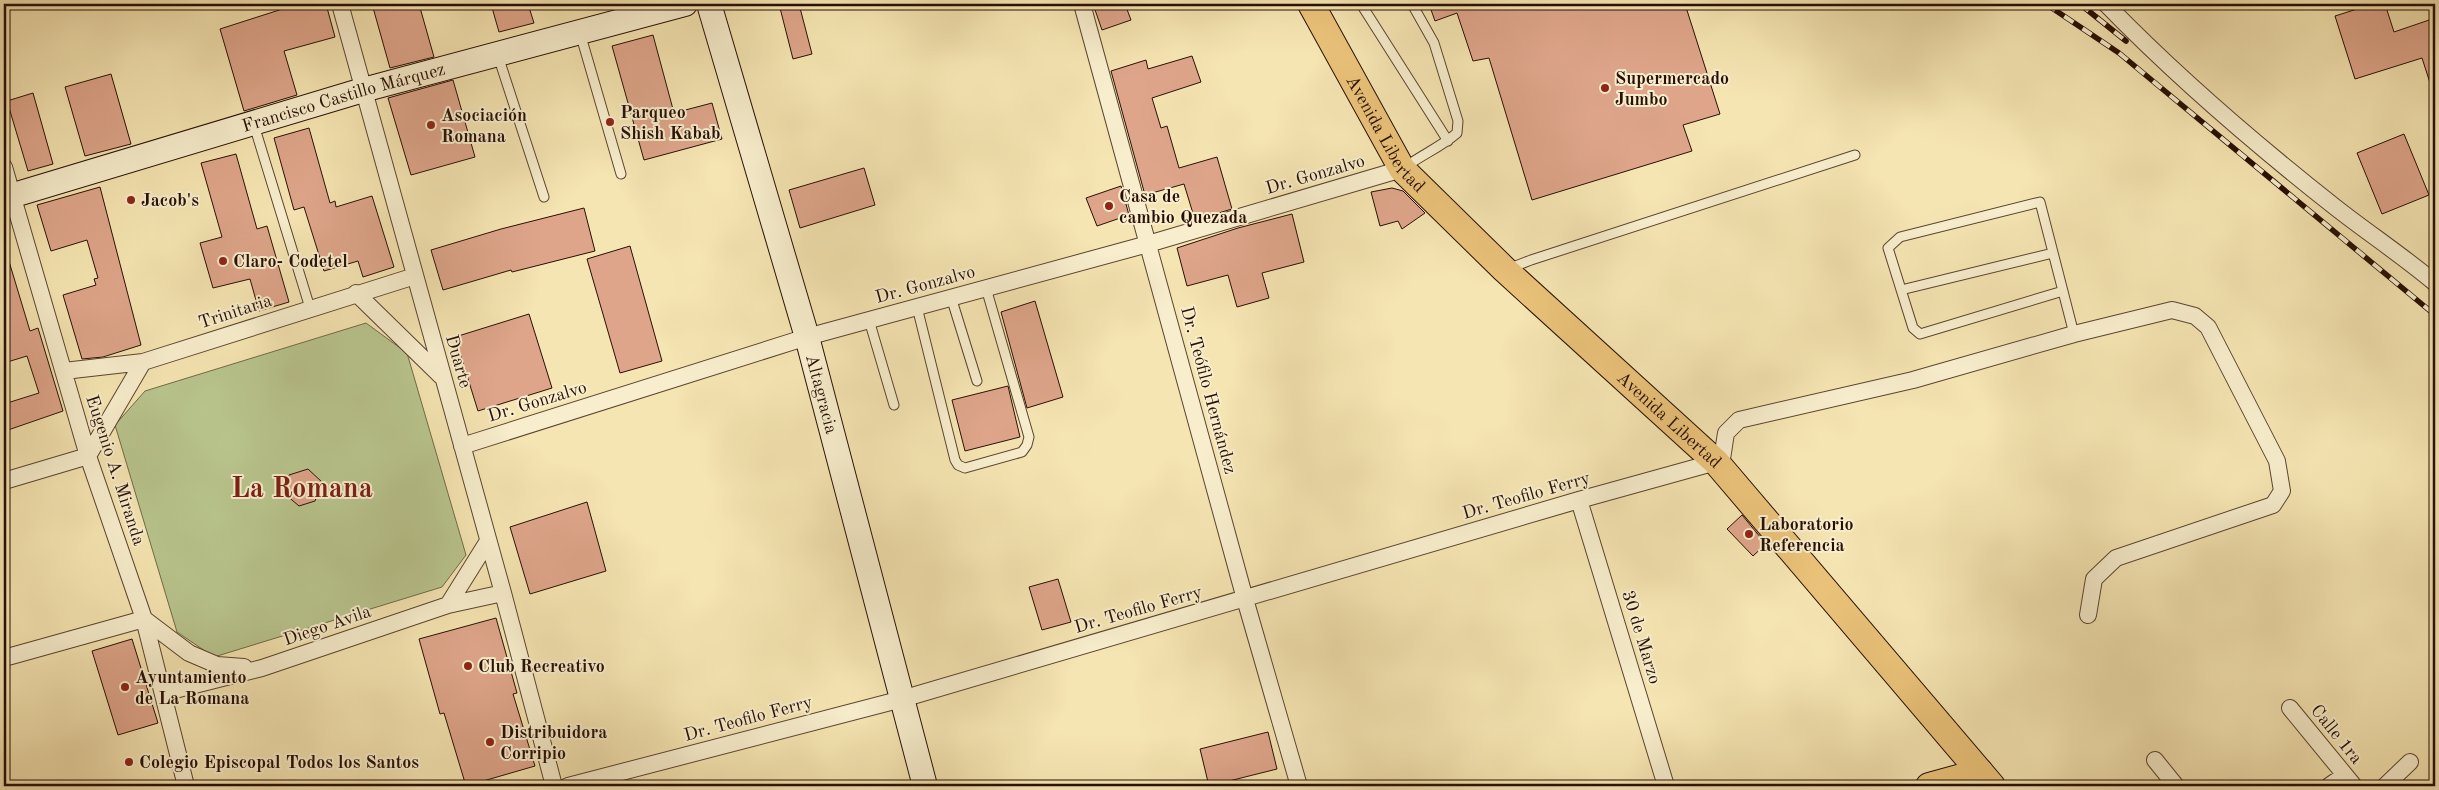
<svg xmlns="http://www.w3.org/2000/svg" width="2439" height="790" viewBox="0 0 2439 790" font-family="'Old Standard TT',serif">
  <style>
    .green { fill: #b9c58e; stroke: #706a49 }
    .building { fill: #dea58a; stroke: #270f04 }
    .lines { fill: none; stroke-linecap: round; stroke-linejoin: round }
    .lane-casing { stroke: #5a4430; stroke-width: 11 }
    .street-casing { stroke: #5a4430; stroke-width: 18 }
    .secondary-casing { stroke: #270f04; stroke-width: 26 }
    .primary-casing { stroke: #270f04; stroke-width: 28 }
    .lane { stroke: #f8eecd; stroke-width: 9 }
    .street { stroke: #f8eecd; stroke-width: 16 }
    .secondary { stroke: #f8eecd; stroke-width: 24 }
    .primary { stroke: #eac279; stroke-width: 26 }
    .rail-casing { stroke: #270f04; stroke-width: 5.5 }
    .rail { stroke: #f8eecd; stroke-width: 4; stroke-dasharray: 11; stroke-linecap: butt }
    .poi-dot { fill: #8f2418; stroke: #f8eecd; stroke-width: 2 }
    .labels { text-anchor: middle; stroke-width: 4; stroke-linejoin: round; paint-order: stroke }
    .poi-label { font-size: 18px; font-weight: bold; fill: #270f04; stroke: #f8eecd; text-anchor: start }
    .street-label { font-size: 18px; fill: #270f04; stroke: #f8eecd }
    .town-label { font-size: 28px; font-weight: bold; fill: #7a1f14; stroke: #f8eecd }
  </style>
  <rect width="100%" height="100%" fill="#f5e5b2"/>
  <filter id="stains"><feTurbulence type="fractalNoise" baseFrequency=".004" numOctaves="4"/><feColorMatrix values="0 0 0 0 .2 0 0 0 0 .09 0 0 0 0 .02 0 0 0 .5 -.17"/></filter>
  <radialGradient id="worn" r=".72"><stop offset=".6" stop-color="#630" stop-opacity="0"/><stop offset="1" stop-color="#630" stop-opacity=".3"/></radialGradient>
  <!-- green -->
  <path class="green" d="M366,323l41,30 59,202 -24,32 -228,70 -37,-25 -62,-207 30,-34z"/>
  <!-- building -->
  <path class="building" d="M298,4h28l9,33 -51,14 13,44 -53,16 -24,-82z
    M372,4h47l15,53 -44,11z
    M491,4h37l6,19 -35,9z
    M779,4h20l13,50 -19,5z
    M1093,4h32l6,16 -29,10z
    M1429,4h256l35,110 -37,11 9,26 -160,49 -43,-142 -16,3 -16,-48 -22,8z
    M2373,4h12l9,28 41,-14v71h-3l-10,-31 -67,21 -20,-63z
    M653,35l21,78 38,-10 10,36 -78,21 -32,-114z
    M1192,56l9,26 -49,16 9,30 6,-2 12,42 38,-11 15,52 -37,11 -11,-36 -39,11 -34,-124 35,-11 2,9z
    M111,74l20,70 -46,12 -20,-69z
    M453,80l22,77 -64,18 -23,-77z
    M33,93l20,71 -25,7 -21,-70z
    M309,128l21,75 5,-2 1,6 36,-11 22,71 -31,10 -5,-16 -34,10 -20,-64 -10,3 -20,-72z
    M2404,134l25,61 -47,19 -25,-61z
    M236,154l21,75 10,-3 22,76 -30,9 -9,-32 -37,9 -13,-45 22,-6 -21,-74z
    M864,168l11,37 -75,23 -11,-38z
    M1121,186l8,29 -32,11 -11,-28z
    M100,187l41,158 -38,12 -21,2 -19,-64 33,-10 -2,-6 4,-1 -11,-38 -36,11 -14,-46z
    M1392,188l11,3 22,22 -23,16 -4,-8 -18,5 -9,-34z
    M584,208l11,43 -83,21 -1,-2 -68,20 -12,-40 70,-21z
    M1292,214l12,48 -42,11 7,25 -32,9 -9,-32 -41,11 -10,-38 61,-20z
    M630,246l32,115 -42,12 -33,-114z
    M8,258l22,73 8,-3 25,83 -55,19 -4,-12v-14l35,-11 -12,-37 -23,7v-104z
    M1035,301l28,96 -36,11 -26,-96z
    M529,314l23,74 -74,23 -23,-74z
    M1008,386l12,51 -55,14 -13,-51z
    M308,469l14,13 -7,19 -16,5 -14,-12 4,-19z
    M587,502l19,69 -76,23 -20,-67z
    M1742,515l24,29 -13,12 -26,-27z
    M1058,579l13,43 -29,8 -13,-43z
    M496,618l21,75 -4,1 22,72 -69,20 -22,-73 -4,1 -21,-75z
    M132,639l26,84 -40,12 -26,-84z
    M1268,732l9,37 -68,17 -9,-37z"/>
  <g class="lines">
    <defs>
      <path id="lane" d="M1361,4l87,137
        M580,33l41,141
        M498,56l46,141
        M254,125l56,183
        M1404,168c17,-13 37,-21 53,-35l1,-12 -24,-78 -22,-39
        M1508,269l23,-9 324,-105
        M1901,290l152,-37
        M2063,291l-143,43 -7,-6 -25,-80 12,-11 140,-35 34,132
        M951,297l26,84
        M917,307l38,153 3,5 7,3 57,-16 5,-7 2,-8 -43,-149
        M869,320l25,85"/>
      <path id="street" d="M340,4l163,589 51,193
        M1082,4l163,595 54,187
        M2106,4c71,73 149,140 229,203 33,26 68,49 100,76
        M4,167l84,289 56,163 42,167
        M356,293l85,83
        M64,371l79,-9 272,-86
        M462,446l345,-109 341,-93 254,-75
        M4,481l84,-25 55,-94
        M1579,500l87,286
        M448,605l40,-64
        M4,658l140,-39 45,34 28,12 27,2
        M163,693l99,-25 186,-63 55,-12
        M2290,708l64,78
        M2155,760l21,26
        M568,786l334,-87 677,-199 137,-38 6,-3 4,-26 13,-13 174,-40 161,-46 98,-24 23,6 13,11 69,134 5,30 -9,14 -157,53 -22,21 -6,36
        M2329,786l16,-11
        M2385,786l25,-24"/>
      <g id="secondary">
        <path id="s1" d="M709,4l98,333 118,449"/>
        <path id="s2" d="M4,198l359,-108 322,-86"/>
      </g>
      <g id="primary">
        <path id="s3" d="M1311,4l91,165 103,101 211,192 276,324"/>
        <path d="M1929,786l51,-14"/>
      </g>
    </defs>
    <!-- lane casing -->
    <use href="#lane" class="lane-casing"/>
    <!-- street casing -->
    <use href="#street" class="street-casing"/>
    <!-- secondary casing -->
    <use href="#secondary" class="secondary-casing"/>
    <!-- primary casing -->
    <use href="#primary" class="primary-casing"/>
    <!-- lane -->
    <use href="#lane" class="lane"/>
    <!-- street -->
    <use href="#street" class="street"/>
    <!-- secondary -->
    <use href="#secondary" class="secondary"/>
    <!-- primary -->
    <use href="#primary" class="primary"/>
    <defs>
      <path id="rail" d="M2046,4l73,49 316,262
        M2080,4l46,37"/>
    </defs>
    <!-- rail casing -->
    <use href="#rail" class="rail-casing"/>
    <!-- rail -->
    <use href="#rail" class="rail"/>
  </g>
  <!-- markers -->
  <g class="poi-dot">
    <circle cx="1605" cy="88" r="5"/>
    <circle cx="610" cy="122" r="5"/>
    <circle cx="431" cy="125" r="5"/>
    <circle cx="131" cy="200" r="5"/>
    <circle cx="1109" cy="206" r="5"/>
    <circle cx="223" cy="261" r="5"/>
    <circle cx="1749" cy="534" r="5"/>
    <circle cx="468" cy="666" r="5"/>
    <circle cx="125" cy="687" r="5"/>
    <circle cx="490" cy="742" r="5"/>
    <circle cx="129" cy="762" r="5"/>
  </g>
  <g class="labels">
    <!-- poi labels -->
    <g class="poi-label">
      <text x="1615" y="84">Supermercado<tspan x="1615" dy="21">Jumbo</tspan></text>
      <text x="620" y="118">Parqueo<tspan x="620" dy="21">Shish Kabab</tspan></text>
      <text x="441" y="121">Asociación<tspan x="441" dy="21">Romana</tspan></text>
      <text x="1119" y="202">Casa de<tspan x="1119" dy="21">cambio Quezada</tspan></text>
      <text x="141" y="206">Jacob's</text>
      <text x="233" y="267">Claro- Codetel</text>
      <text x="1759" y="530">Laboratorio<tspan x="1759" dy="21">Referencia</tspan></text>
      <text x="478" y="672">Club Recreativo</text>
      <text x="135" y="683">Ayuntamiento<tspan x="135" dy="21">de La Romana</tspan></text>
      <text x="500" y="738">Distribuidora<tspan x="500" dy="21">Corripio</tspan></text>
      <text x="139" y="768">Colegio Episcopal Todos los Santos</text>
    </g>
    <!-- street labels -->
    <g class="street-label">
      <text dy="6" stroke="none"><textPath href="#s2" startOffset="354">Francisco Castillo Márquez</textPath></text>
      <text dy="6" stroke="none"><textPath href="#s3" startOffset="150">Avenida Libertad</textPath></text>
      <text transform="translate(1315 174) rotate(-16)" y="6">Dr. Gonzalvo</text>
      <text transform="translate(925 284) rotate(-15)" y="6">Dr. Gonzalvo</text>
      <text transform="translate(235 311) rotate(-18)" y="6">Trinitaria</text>
      <text transform="translate(459 361) rotate(74)" y="6">Duarte</text>
      <text transform="translate(1209 390) rotate(75)" y="6">Dr. Teófilo Hernández</text>
      <text dy="6" stroke="none"><textPath href="#s1" startOffset="406">Altagracia</textPath></text>
      <text transform="translate(537 401) rotate(-17)" y="6">Dr. Gonzalvo</text>
      <text dy="6" stroke="none"><textPath href="#s3" startOffset="555">Avenida Libertad</textPath></text>
      <text transform="translate(116 470) rotate(72)" y="6">Eugenio A. Miranda</text>
      <text transform="translate(1526 495) rotate(-16)" y="6">Dr. Teofilo Ferry</text>
      <text transform="translate(1138 609) rotate(-16)" y="6">Dr. Teofilo Ferry</text>
      <text transform="translate(327 625) rotate(-19)" y="6">Diego Avila</text>
      <text transform="translate(1642 637) rotate(73)" y="6">30 de Marzo</text>
      <text transform="translate(748 718) rotate(-15)" y="6">Dr. Teofilo Ferry</text>
      <text transform="translate(2337 734) rotate(51)" y="6">Calle 1ra</text>
    </g>
    <!-- town labels -->
    <g class="town-label">
      <text x="302" y="497">La Romana</text>
    </g>
  </g>
  <!-- margin -->
  <rect width="2439" height="790" fill="none" stroke="#f5e5b2" stroke-width="20"/>
  <rect x="5" y="5" width="2429" height="780" fill="none" stroke="#270f04" stroke-width="2.5"/>
  <rect x="10" y="10" width="2419" height="770" fill="none" stroke="#270f04"/>
  <rect width="100%" height="100%" filter="url(#stains)"/>
  <rect width="100%" height="100%" fill="url(#worn)"/>
</svg>
